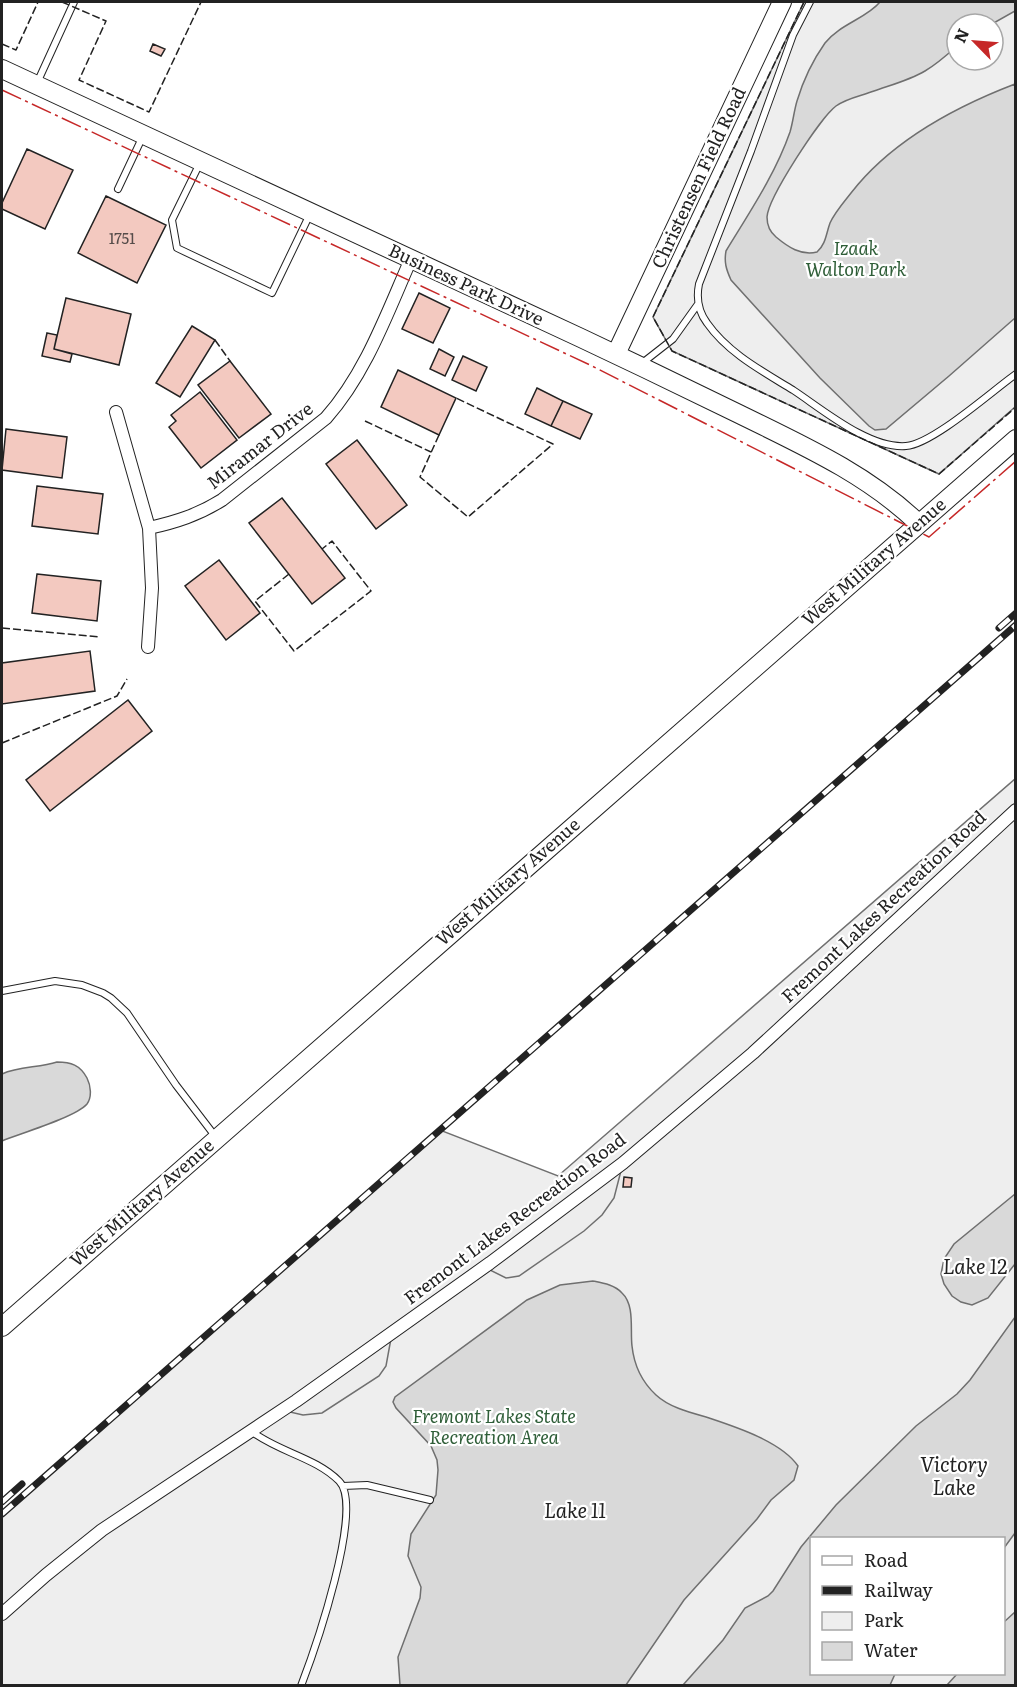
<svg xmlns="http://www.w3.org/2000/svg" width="1017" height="1687" viewBox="0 0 1017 1687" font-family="Literata,serif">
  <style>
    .green { fill: #eee; stroke: #6f6f6f; stroke-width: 1.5; fill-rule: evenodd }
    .parking { fill: #ededed; stroke: #6f6f6f; stroke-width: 1.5 }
    .water { fill: #d9d9d9; stroke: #6f6f6f; stroke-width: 1.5 }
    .building { fill: #f3c9c0; stroke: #222; stroke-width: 1.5 }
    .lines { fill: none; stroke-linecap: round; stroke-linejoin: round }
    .lane-casing { stroke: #222; stroke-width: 8 }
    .street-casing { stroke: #222; stroke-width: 14 }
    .secondary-casing { stroke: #222; stroke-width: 20 }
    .lane { stroke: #fff; stroke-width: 6 }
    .street { stroke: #fff; stroke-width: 12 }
    .secondary { stroke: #fff; stroke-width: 18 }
    .rail-casing { stroke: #222; stroke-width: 7 }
    .rail { stroke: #fff; stroke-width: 4.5; stroke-dasharray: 14; stroke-linecap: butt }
    .fence { stroke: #222; stroke-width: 1.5; stroke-dasharray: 8 3; stroke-linecap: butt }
    .power { stroke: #c62828; stroke-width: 1.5; stroke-dasharray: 21 4.5 3 4.5; stroke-linecap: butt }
    .labels { text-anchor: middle; stroke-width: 4.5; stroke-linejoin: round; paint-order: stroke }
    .number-label { font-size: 15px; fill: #564c4a }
    .street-label { font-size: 18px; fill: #222; stroke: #fff }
    .park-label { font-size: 18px; font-style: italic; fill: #2f5e38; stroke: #fff }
    .water-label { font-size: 20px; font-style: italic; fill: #222; stroke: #fff }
  </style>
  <rect width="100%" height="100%" fill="#fff"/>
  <!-- green -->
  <path class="green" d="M804,2h211v405l-76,67 -267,-123 -19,-34zM957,24h36v36h-36z
    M1015,779v906h-1013v-171l438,-384 118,46zM812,1538h192v136h-192z"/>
  <!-- parking -->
  <path class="parking" d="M623,1163l-9,35 -12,17 -18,16 -65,45 -13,2 -22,-11z
    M392,1333l-6,33 -7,10 -57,37 -19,2 -22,-5z"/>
  <!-- water -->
  <path class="water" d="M880,2h136l-1,9 -23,13h-35v22c-10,9 -20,18 -32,25 -15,9 -34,14 -51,20 -13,5 -27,7 -38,15 -16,12 -68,92 -69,111 0,8 3,15 9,20 12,10 25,19 41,15 9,-8 9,-18 13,-29 5,-11 14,-21 21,-30 41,-53 104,-86 164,-109v234l-66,58 -63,53 -11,1 -6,-4 -49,-48 -89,-98c-5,-11 -7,-18 -5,-29 23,-38 49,-76 64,-119 3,-10 4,-21 7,-31 6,-20 16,-41 28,-58 15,-19 42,-25 55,-41z
    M57,1062c14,0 23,3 30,16 4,8 5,19 0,26 -11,13 -68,30 -85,37v-67c17,-8 37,-6 55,-12z
    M1015,1194v70l-27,34 -16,7 -11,-3 -9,-6 -8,-12 -3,-10 3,-15 10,-15z
    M593,1281c10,2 22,4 29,12 13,12 8,37 10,53 2,19 10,36 24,49 13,12 32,17 50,22 27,9 75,24 92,49l-4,14 -23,20 -14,19 -73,81 -58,85h-226l-2,-28 22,-59 1,-11 -13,-31 3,-22 25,-39 2,-25 -1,-10 -6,-14 -35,-38 -3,-6 2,-5 132,-97 33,-15z
    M1015,1317v216l-11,15v-10h-192v136h83l-5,11h-207l40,-45 22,-32 23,-12 5,-5 28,-44 35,-42 80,-79 41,-32 13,-14z
    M1015,1612v73h-68l10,-11h47v-52z"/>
  <!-- building -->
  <path class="building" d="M153,44l12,5 -4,7 -11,-5z
    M27,149l46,21 -28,59 -43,-20v-6z
    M106,196l60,29 -29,58 -59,-30z
    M419,293l31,15 -17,35 -31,-14z
    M66,298l65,16 -12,51 -65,-16z
    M192,326l23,14 -35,57 -24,-14z
    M47,333l10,2 -3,14 18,5 -2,8 -28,-6z
    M439,349l15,8 -9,19 -15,-7z
    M463,356l24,11 -11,24 -24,-11z
    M230,361l41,53 -32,24 -41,-53z
    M398,370l58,28 -17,37 -58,-28z
    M537,388l26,13 -12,25 -26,-12z
    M200,392l37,48 -36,28 -32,-41 7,-6 -5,-6z
    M563,401l29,13 -12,25 -29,-13z
    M6,429l61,8 -5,41 -60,-8z
    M357,440l50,65 -31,24 -50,-65z
    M37,486l66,8 -5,40 -66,-8z
    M282,498l63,80 -33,26 -63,-81z
    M219,560l41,53 -34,27 -41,-54z
    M37,574l64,7 -4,40 -65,-8z
    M90,651l5,40 -93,13v-41z
    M128,700l24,31 -102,80 -24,-31z
    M624,1177l8,1 -1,9h-8z"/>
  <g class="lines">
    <defs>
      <path id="lane" d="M810,2l-17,33 -42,116 -52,133c-3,15 -1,27 8,39 21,30 55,48 86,67 29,19 76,59 113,56 27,-2 86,-55 110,-72
        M37,83l37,-81
        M199,165l-27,55 5,28 95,45 38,-79
        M118,189l24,-51
        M641,364l32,-25 25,-35
        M2,991l53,-10 27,4 21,8 8,5 16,15 49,72 39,51
        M251,1431c27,21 64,26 88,50 26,26 -25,171 -38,205
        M343,1486l24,-1 63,15"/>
      <path id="street" d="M116,412l33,116 3,60 -4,59
        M149,528c27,-6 49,-13 73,-28l104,-82c40,-45 61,-105 85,-159
        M2,1614l44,-39 56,-45 194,-129 194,-138 133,-100 130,-110 263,-243"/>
      <path id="secondary" d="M2,69c192,90 386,179 579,269 53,25 105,50 158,76 63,31 128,60 179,109
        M616,354l166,-352
        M2,1327l1014,-888"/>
    </defs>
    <!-- lane casing -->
    <use href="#lane" class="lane-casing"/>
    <!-- street casing -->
    <use href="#street" class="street-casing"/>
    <!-- secondary casing -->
    <use href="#secondary" class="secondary-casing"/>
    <!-- lane -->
    <use href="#lane" class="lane"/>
    <!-- street -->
    <use href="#street" class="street"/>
    <!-- secondary -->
    <use href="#secondary" class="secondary"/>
    <defs>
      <path id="rail" d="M999,628l17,-15
        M2,1502l20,-18
        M2,1514l1014,-889"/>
    </defs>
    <!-- rail casing -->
    <use href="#rail" class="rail-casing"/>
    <!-- rail -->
    <use href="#rail" class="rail"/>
    <!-- fence -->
    <path class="fence" d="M62,2l44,19 -27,59 70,32 52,-110
      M804,2l-151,315 19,34 267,123 77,-67
      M2,44l14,6 22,-48
      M215,340l15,21
      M365,421l66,31
      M439,435l-19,42 48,40 85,-73 -97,-46
      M289,574l-34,27 39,50 77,-60 -39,-50 -10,8
      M2,628l98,9
      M2,743l115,-47 10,-17"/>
    <!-- power -->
    <path class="power" d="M2,90l588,275 339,172 87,-76"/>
  </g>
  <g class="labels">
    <!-- number labels -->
    <g class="number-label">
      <text x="122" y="244">1751</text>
    </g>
    <!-- street labels -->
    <g class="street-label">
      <text transform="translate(699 178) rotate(-65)" y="6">Christensen Field Road</text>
      <text transform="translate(466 285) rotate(25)" y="6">Business Park Drive</text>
      <text transform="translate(260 446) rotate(-38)" y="6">Miramar Drive</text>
      <text transform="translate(874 562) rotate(-41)" y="6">West Military Avenue</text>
      <text transform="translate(508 882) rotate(-41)" y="6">West Military Avenue</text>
      <text transform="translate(884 907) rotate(-43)" y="6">Fremont Lakes Recreation Road</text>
      <text transform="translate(142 1203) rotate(-41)" y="6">West Military Avenue</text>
      <text transform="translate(515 1219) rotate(-37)" y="6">Fremont Lakes Recreation Road</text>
    </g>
    <!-- park labels -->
    <g class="park-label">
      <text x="856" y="255">Izaak<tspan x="856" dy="21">Walton Park</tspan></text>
      <text x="494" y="1423">Fremont Lakes State<tspan x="494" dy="21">Recreation Area</tspan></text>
    </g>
    <!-- water labels -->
    <g class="water-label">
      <text x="975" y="1274">Lake 12</text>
      <text x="954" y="1472">Victory<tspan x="954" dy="23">Lake</tspan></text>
      <text x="575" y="1518">Lake 11</text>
    </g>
  </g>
  <!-- border -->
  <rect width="1017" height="1687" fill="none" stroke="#222222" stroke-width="6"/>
  <!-- legend -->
  <rect x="810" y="1537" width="195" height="138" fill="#ffffff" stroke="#a7a7a7" stroke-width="1.5"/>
  <rect x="822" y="1556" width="30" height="9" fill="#ffffff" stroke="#a7a7a7" stroke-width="1.5"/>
  <text x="864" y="1567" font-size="18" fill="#222222">Road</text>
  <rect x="822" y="1586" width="30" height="9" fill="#222222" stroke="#a7a7a7" stroke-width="1.5"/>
  <text x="864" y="1597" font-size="18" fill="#222222">Railway</text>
  <rect x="822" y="1612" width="30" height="18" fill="#eeeeee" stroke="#a7a7a7" stroke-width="1.5"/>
  <text x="864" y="1627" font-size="18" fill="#222222">Park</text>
  <rect x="822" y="1642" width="30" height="18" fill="#d9d9d9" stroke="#a7a7a7" stroke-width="1.5"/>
  <text x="864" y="1657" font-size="18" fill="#222222">Water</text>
  <!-- north arrow -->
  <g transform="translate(975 42) rotate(295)"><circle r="28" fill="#ffffff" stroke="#a7a7a7" stroke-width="1.5"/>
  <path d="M0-4.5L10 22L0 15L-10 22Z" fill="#c62828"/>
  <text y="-9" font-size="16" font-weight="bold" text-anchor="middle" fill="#222222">N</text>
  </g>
</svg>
